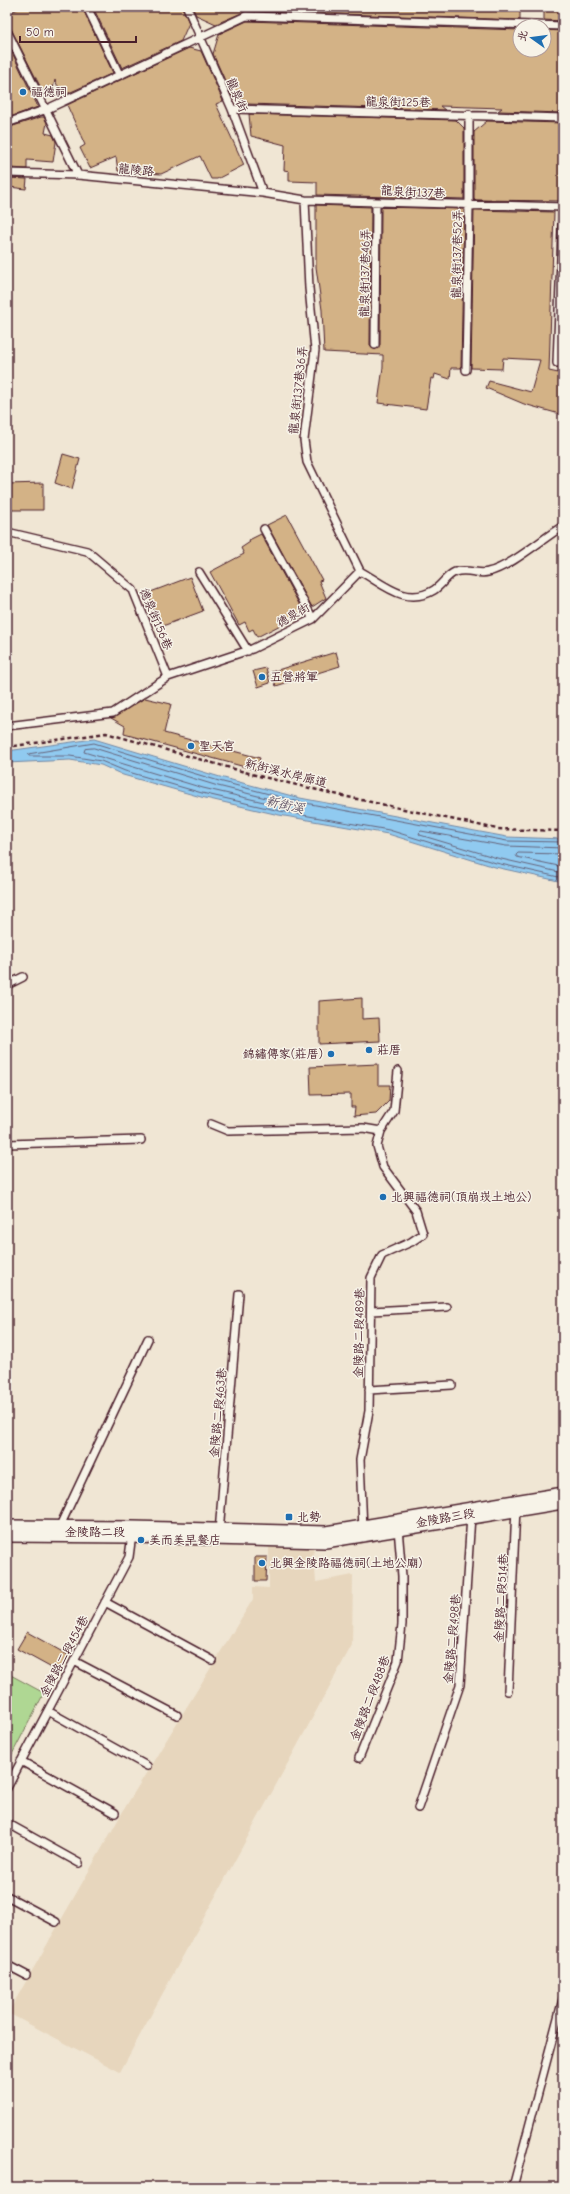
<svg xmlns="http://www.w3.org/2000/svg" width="570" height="2194" viewBox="0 0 570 2194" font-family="'Comic Neue','LXGW WenKai TC',sans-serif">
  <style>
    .built { fill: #e7d6bd }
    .green { fill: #afd793; stroke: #7c7b5f }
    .water { fill: #90caf0; stroke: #7486a1 }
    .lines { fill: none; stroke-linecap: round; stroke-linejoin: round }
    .shore { stroke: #66637a; stroke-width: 1 }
    .building { fill: #d3b286; stroke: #4a1f2b }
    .lane-casing { stroke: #4a1f2b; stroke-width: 10 }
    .secondary-casing { stroke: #4a1f2b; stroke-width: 24 }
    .path { stroke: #4a1f2b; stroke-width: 2.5; stroke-dasharray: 4 3; stroke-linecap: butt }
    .lane { stroke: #f7f3e8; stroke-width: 7 }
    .secondary { stroke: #f7f3e8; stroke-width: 21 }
    .poi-dot { fill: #1f6fb2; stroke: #f7f3e8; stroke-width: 1.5 }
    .labels { text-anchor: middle; stroke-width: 3; stroke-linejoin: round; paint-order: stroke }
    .poi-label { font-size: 12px; fill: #4a1f2b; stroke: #f7f3e8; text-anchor: start }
    .street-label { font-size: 12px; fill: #4a1f2b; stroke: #f7f3e8 }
    .water-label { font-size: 13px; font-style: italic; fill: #5f5266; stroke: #f7f3e8 }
  </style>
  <rect width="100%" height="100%" fill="#f0e6d4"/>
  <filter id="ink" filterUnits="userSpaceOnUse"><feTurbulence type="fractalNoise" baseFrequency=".025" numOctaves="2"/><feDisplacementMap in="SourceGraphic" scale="8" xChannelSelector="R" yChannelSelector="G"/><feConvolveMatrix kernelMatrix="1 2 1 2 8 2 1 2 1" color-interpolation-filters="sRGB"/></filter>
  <g filter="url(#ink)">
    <!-- built -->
    <path class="built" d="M313,1545l3,37 37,-7 -1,70 -232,427 -112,-59 118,-207 127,-207v-12l16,1v-41z"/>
    <!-- green -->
    <path class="green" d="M7,1673l37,20 -37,71z"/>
    <!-- water -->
    <path class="water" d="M94,739l126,38 80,21 207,39 56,2v43l-68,-15 -107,-33 -109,-19 -78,-18 -78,-22 -22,-10 -31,-5 -63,3v-12z"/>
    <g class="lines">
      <!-- shore -->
      <path class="shore" d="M94,748l124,38 64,16 2,3 -3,1 -78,-18 -119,-36 1,-3z
        M563,842l-56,-1 -207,-39 -81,-21 -125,-38 -66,11 1,2h41l31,5 24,10 77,22 78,18 109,19 107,33 67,15
        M563,848l-57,-2 -85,-15 -2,2 1,2 77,23 66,15
        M563,854l-45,-1 -2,2 1,2 46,10"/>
    </g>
    <!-- building -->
    <path class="building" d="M22,7h60l31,66 -51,23 -7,-16 -3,13 -7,3 -34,-67 -4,-3v-12z
      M93,7h89l7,16 -8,18 -59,27z
      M192,7h328v13l-274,-9 -30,13 -20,-9z
      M544,7h19v14l-19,-1z
      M247,21l273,9v20h24v-20l19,1v82l-65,-2 4,-3 -62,-2 5,4 -198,-6v-3l-15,-5 -19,-42 6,-20z
      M7,42l31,65 -31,11z
      M189,48l12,3 22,50 -7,3 28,61 -27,14h-6l-11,-23 -39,18 -43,-3 -2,-14 -26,11 -10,-20 5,-3 -18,-40z
      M249,114l207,6 8,8v71l-147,-4v-13l-28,-1v-10l-5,-1 1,-25 -34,-9z
      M41,117h3l3,6 -2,10 8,2 3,7 -3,20 -26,-2v9l-17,-1v-9l-3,-1v-30z
      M487,121l76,2v78l-89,-1v-68z
      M9,178l18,1 -1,10 -17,-2z
      M316,205l55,2 -1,138 5,5 5,-5 1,-138 83,2 -3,159h-10l-1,11 -15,-5 -1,5 -3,-1 -5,31 -48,-6 5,-36v-12l-59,-3 -2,-42 -6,-43z
      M474,210l80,2 -5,159 14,3v41l-39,-11 -38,-16 3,-7 42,11 9,-32 -37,-2 -1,11 -31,-1z
      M63,454l17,5 -8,30 -17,-6z
      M43,483v27h-36v-26z
      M287,515l35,65 -3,1 7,17 -14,9 -45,-82z
      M261,534l43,79 -47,24 -4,-8 -4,2 -4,-9 -6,3 -29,-53 34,-18 -3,-6 9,-6 -1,-2z
      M190,577l13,34 -43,16 -12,-34z
      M336,652l4,14 -64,20 -5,-14z
      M266,668l4,15 -12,4 -5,-16z
      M145,698l26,6 -7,29 96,25 -4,12 -132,-36 1,-8 -14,-8z
      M362,998v21l17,-1 1,23 -61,3v-43z
      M378,1064v21h12l-1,16 -13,13 -22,2 1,-9h-4v-13l-40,1 -1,-28z
      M255,1557h12l-1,24h-11z
      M27,1632l41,23 -9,17 -42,-23z"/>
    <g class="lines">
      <defs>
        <path id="lane" d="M87,7l32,67
          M187,7l45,102 31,84
          M7,31l71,144
          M232,109l331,9
          M7,123l40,-14 199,-93 317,10
          M7,173l71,2 185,18 42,7 258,7
          M305,200l4,88 6,62 -11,90 3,22 53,109
          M375,345l1,-143
          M557,363l6,-156
          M466,370l3,-164v-92
          M264,529l49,90
          M7,532l80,19 46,39 35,87
          M360,571c23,13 46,36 74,19 8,-5 13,-15 21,-18 13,-4 24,3 33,0 22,-5 54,-33 75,-46
          M199,572l49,79
          M7,726l106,-13 55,-36 84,-28 61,-30 47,-48
          M7,985l16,-8
          M211,1124l17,7 135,-3 18,3 -4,15 6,21 33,44 7,23 -12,8 -29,13 -11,23 -2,133 -9,49 3,69
          M381,1131l13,-20 4,-40
          M7,1144l134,-4
          M371,1311l76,-4
          M369,1390l83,-5
          M59,1528l89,-189
          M219,1532l20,-238
          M105,1602l107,58
          M74,1661l103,54
          M508,1691l8,-184
          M48,1711l99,55
          M359,1758l39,-97 4,-37v-48l-4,-48
          M21,1761l94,52
          M7,1788l122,-231 3,-23
          M418,1808l42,-123 11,-169
          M7,1823l72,40
          M7,1896l49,26
          M7,1965l19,10
          M513,2187l50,-188"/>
        <path id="secondary" d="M7,1531l125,1 194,5 237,-39"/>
      </defs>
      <!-- lane casing -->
      <use href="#lane" class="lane-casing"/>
      <!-- secondary casing -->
      <use href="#secondary" class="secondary-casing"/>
      <!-- path -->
      <path class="path" d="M7,747l99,-14 153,43 84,20 154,33 66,2"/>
      <!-- lane -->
      <use href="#lane" class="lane"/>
      <!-- secondary -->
      <use href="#secondary" class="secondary"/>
    </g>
  </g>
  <!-- markers -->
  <g class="poi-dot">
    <circle cx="23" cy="92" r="4"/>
    <circle cx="262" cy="677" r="4"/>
    <circle cx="191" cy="746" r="4"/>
    <circle cx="369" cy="1050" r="4"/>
    <circle cx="331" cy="1054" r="4"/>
    <circle cx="383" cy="1197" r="4"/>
    <rect x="285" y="1513" width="8" height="8" rx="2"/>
    <circle cx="141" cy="1540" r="4"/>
    <circle cx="262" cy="1563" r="4"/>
  </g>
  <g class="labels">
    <!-- poi labels -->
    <g class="poi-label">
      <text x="31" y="96">福德祠</text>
      <text x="270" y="681">五營將軍</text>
      <text x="199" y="750">聖天宮</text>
      <text x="377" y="1054">莊厝</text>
      <text x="323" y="1058" text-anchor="end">錦繡傳家(莊厝)</text>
      <text x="391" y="1201">北興福德祠(頂崩崁土地公)</text>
      <text x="297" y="1521">北勢</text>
      <text x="149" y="1544">美而美早餐店</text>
      <text x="270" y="1567">北興金陵路福德祠(土地公廟)</text>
    </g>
    <!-- street labels -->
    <g class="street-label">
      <text transform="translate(237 95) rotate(67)" y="4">龍泉街</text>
      <text transform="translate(398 102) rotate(1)" y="4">龍泉街125巷</text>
      <text transform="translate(136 170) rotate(5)" y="4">龍陵路</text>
      <text transform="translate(413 192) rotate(3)" y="4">龍泉街137巷</text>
      <text transform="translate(457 254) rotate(-89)" y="4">龍泉街137巷52弄</text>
      <text transform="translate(365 273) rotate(-89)" y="4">龍泉街137巷46弄</text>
      <text transform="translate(298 390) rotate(-84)" y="4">龍泉街137巷36弄</text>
      <text transform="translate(293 615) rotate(-30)" y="4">德泉街</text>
      <text transform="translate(156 619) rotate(67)" y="4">德泉街156巷</text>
      <text transform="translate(286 773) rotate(14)" y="4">新街溪水岸廊道</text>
      <text transform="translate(359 1333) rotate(-89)" y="4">金陵路二段489巷</text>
      <text transform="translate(218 1413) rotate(-85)" y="4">金陵路二段463巷</text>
      <text transform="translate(445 1518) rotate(-10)" y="4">金陵路三段</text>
      <text x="95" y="1536">金陵路二段</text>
      <text transform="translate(501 1598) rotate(-87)" y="4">金陵路二段514巷</text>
      <text transform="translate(452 1639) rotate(-85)" y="4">金陵路二段498巷</text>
      <text transform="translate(64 1656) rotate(-62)" y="4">金陵路二段454巷</text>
      <text transform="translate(370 1698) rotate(-69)" y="4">金陵路二段488巷</text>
    </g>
    <!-- water labels -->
    <g class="water-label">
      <text transform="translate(285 804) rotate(13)" y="5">新街溪</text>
    </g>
  </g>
  <!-- margin -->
  <rect width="570" height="2194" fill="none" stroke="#f7f3e8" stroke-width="24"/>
  <rect x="12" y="12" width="546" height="2170" fill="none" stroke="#4a1f2b" stroke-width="1.5" filter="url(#ink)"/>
  <!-- north arrow -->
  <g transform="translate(532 38) rotate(284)"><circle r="19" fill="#f7f3e8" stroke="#b29e9c"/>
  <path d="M0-3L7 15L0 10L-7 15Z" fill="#1f6fb2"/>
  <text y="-6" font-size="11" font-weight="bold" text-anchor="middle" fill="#4a1f2b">北</text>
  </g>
  <!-- scale -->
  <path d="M20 36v6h116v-6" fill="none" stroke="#4a1f2b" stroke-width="2"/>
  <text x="26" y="36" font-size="12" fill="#4a1f2b" stroke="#f7f3e8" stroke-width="3" paint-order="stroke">50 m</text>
</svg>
